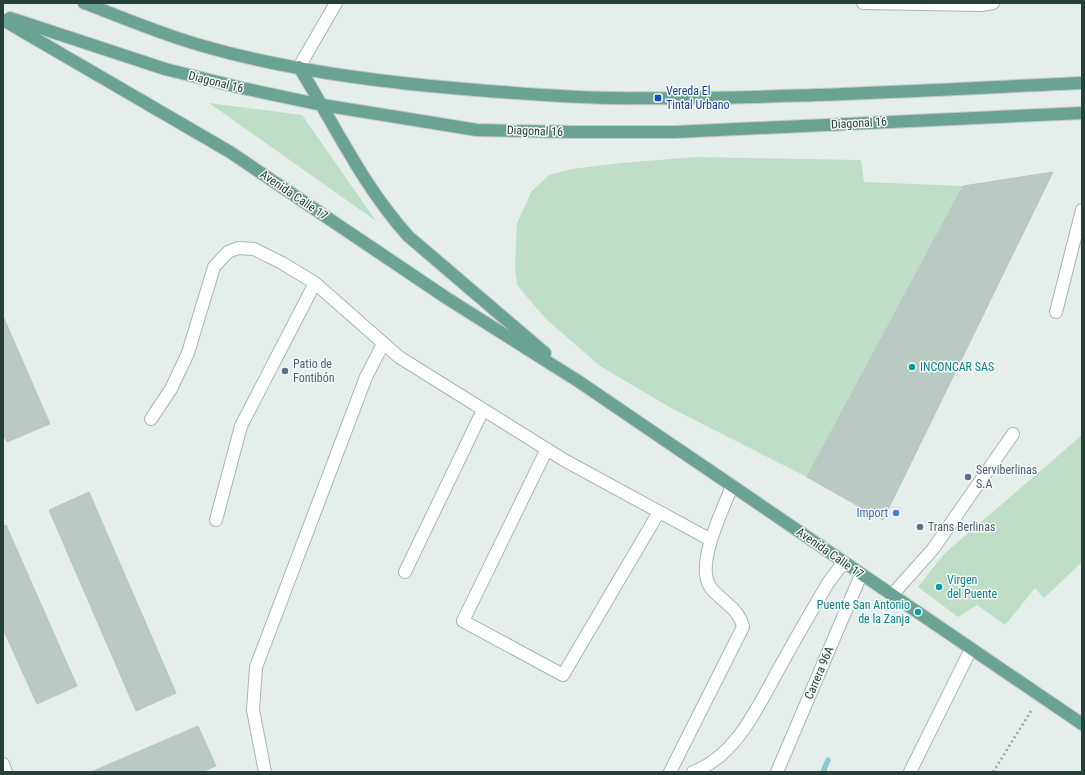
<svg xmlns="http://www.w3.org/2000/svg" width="1085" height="775" viewBox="0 0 1085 775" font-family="'Roboto Condensed',sans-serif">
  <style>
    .green { fill: #bedec7 }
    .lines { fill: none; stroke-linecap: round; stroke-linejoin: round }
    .stream { stroke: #8ec8d1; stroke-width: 5.5 }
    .building { fill: #bac9c3; stroke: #b7c7c0 }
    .minor-casing { stroke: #a7b6b1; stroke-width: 14 }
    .major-casing { stroke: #c2cac7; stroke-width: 14 }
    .path { stroke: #86b1a3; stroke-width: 2.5; stroke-dasharray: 2 3; stroke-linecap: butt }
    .minor { stroke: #fff; stroke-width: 12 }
    .major { stroke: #6aa293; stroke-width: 12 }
    .transit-dot { fill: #1a4fb4; stroke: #f6faf8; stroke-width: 1.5 }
    .culture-dot { fill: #0f9aa8; stroke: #f6faf8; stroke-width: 1.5 }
    .service-dot { fill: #5c6f8a; stroke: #f6faf8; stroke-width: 1.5 }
    .shop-dot { fill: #3f7fe0; stroke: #f6faf8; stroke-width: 1.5 }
    .labels { text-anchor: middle; stroke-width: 3; stroke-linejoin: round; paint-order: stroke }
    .street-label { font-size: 12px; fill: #244038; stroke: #f6faf8 }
    .transit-label { font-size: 12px; fill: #164399; stroke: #f6faf8; text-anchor: start }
    .service-label { font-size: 12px; fill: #4e5e75; stroke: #f6faf8; text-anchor: start }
    .culture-label { font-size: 12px; fill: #0d838f; stroke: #f6faf8; text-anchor: start }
    .shop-label { font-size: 12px; fill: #366cbe; stroke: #f6faf8; text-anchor: end }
  </style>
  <rect width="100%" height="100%" fill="#e5eeea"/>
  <!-- green -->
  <path class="green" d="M209,103l93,12 74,106z
    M697,157l164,3 3,22 99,4 -156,291 -134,-68 -73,-43 -54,-47 -29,-34 -2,-19 2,-43 15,-32 17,-16 23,-6 49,-6z
    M1082,435v127l-38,36 -9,-10 -30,37 -28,-20 -19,12 -40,-30 26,-33z"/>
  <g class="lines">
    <!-- stream -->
    <path class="stream" d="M823,772l5,-12"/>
  </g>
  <!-- building -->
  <path class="building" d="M1053,172l-170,348 -76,-43 156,-291z
    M3,316l47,108 -43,18 -4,-8z
    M89,492l87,201 -40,18 -87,-201z
    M6,525l71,161 -40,18 -34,-75v-103z
    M198,726l18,40 -14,6h-111z"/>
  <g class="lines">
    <defs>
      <path id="minor" d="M863,3l118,2 12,-2
        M299,67l37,-64
        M1056,312l26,-102
        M151,419l20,-30 17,-36 26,-86 14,-15 10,-4 16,1 28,14 33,20 84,74 165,103 147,80
        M547,449l-84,172 100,54 96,-163
        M216,520l25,-94 74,-143
        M405,572l78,-162
        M892,595l41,-46 80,-115
        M3,764l3,8
        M265,772l-12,-62 3,-43 110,-290 17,-33
        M670,772l73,-145c-4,-19 -21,-25 -32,-39 -17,-22 12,-78 21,-102
        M693,772c44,-16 66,-68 88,-107 15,-27 31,-55 47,-82l16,-21
        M777,772l84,-197
        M910,772l61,-123"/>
      <path id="major" d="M84,3c40,15 79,32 119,43 83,24 175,36 261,43 48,4 97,8 146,9 158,2 315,-8 472,-15
        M10,18l155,51 77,19 80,17 155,25 95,2h103l407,-19
        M3,20l227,132 215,145 133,84 504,343
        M299,67c35,57 64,119 109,169l137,117"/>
    </defs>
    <!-- minor casing -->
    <use href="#minor" class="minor-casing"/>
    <!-- major casing -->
    <use href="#major" class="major-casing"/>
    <!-- path -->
    <path class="path" d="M993,772l38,-61"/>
    <!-- minor -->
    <use href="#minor" class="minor"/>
    <!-- major -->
    <use href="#major" class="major"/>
  </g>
  <!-- markers -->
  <rect class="transit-dot" x="654" y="94" width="8" height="8" rx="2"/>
  <g class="culture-dot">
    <circle cx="912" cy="367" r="4"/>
    <circle cx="939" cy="587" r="4"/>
    <circle cx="918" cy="612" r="4"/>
  </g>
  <g class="service-dot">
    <circle cx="285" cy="371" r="4"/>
    <circle cx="968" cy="477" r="4"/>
    <circle cx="920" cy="527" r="4"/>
  </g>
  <circle class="shop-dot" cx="896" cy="513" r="4"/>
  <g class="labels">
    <!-- street labels -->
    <g class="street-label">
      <text transform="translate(216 82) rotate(14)" y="4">Diagonal 16</text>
      <text transform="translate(859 123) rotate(-3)" y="4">Diagonal 16</text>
      <text transform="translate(535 131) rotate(2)" y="4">Diagonal 16</text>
      <text transform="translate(294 195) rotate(34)" y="4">Avenida Calle 17</text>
      <text transform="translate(830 553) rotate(35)" y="4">Avenida Calle 17</text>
      <text transform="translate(819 673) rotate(-67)" y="4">Carrera 96A</text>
    </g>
    <!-- transit labels -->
    <g class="transit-label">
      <text x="666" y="95">Vereda El<tspan x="666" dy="14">Tintal Urbano</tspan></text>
    </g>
    <!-- service labels -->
    <g class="service-label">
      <text x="293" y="368">Patio de<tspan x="293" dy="14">Fontibón</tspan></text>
      <text x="976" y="474">Serviberlinas<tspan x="976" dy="14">S.A</tspan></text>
      <text x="928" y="531">Trans Berlinas</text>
    </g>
    <!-- culture labels -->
    <g class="culture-label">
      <text x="920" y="371">INCONCAR SAS</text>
      <text x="947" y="584">Virgen<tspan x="947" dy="14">del Puente</tspan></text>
      <text x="910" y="609" text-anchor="end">Puente San Antonio<tspan x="910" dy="14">de la Zanja</tspan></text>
    </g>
    <!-- shop labels -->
    <g class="shop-label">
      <text x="888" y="517">Import</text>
    </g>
  </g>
  <!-- border -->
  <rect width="1085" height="775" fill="none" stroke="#244038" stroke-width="8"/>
</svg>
